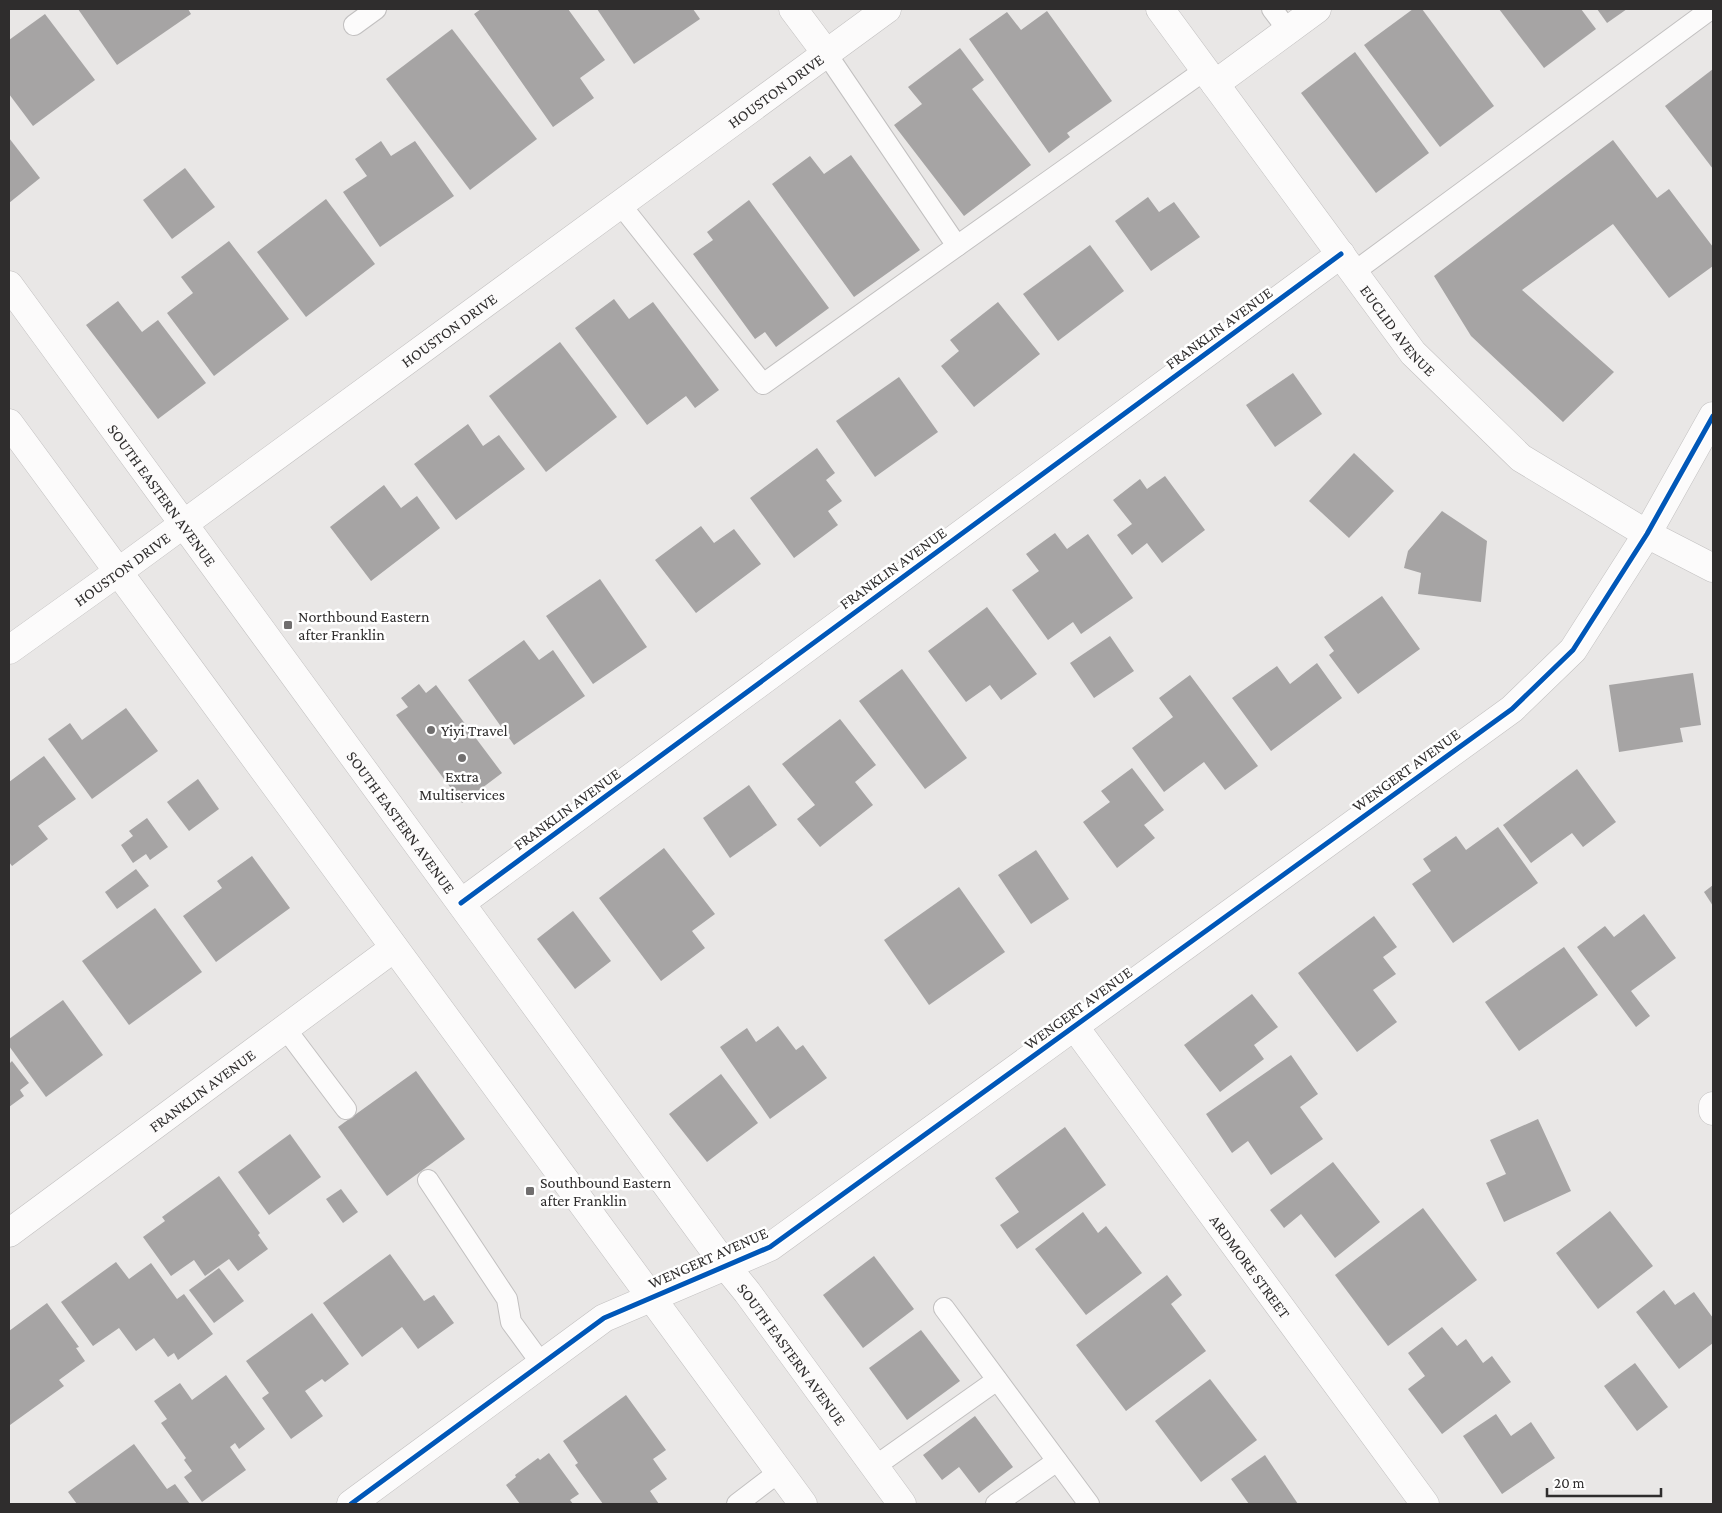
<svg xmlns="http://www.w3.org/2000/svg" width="1722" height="1513" font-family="'Crimson Pro',serif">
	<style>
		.building { fill: #a6a4a4 }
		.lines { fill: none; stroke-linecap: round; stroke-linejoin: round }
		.service-casing { stroke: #c2c0c0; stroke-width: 22 }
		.minor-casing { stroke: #c2c0c0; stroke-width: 29 }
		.primary-casing { stroke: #c2c0c0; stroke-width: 29 }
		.service { stroke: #fcfbfb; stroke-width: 20 }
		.minor { stroke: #fcfbfb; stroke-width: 28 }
		.primary { stroke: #fcfbfb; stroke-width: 28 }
		.cycleway-casing { stroke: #fff; stroke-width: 8 }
		.cycleway { stroke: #0057b8; stroke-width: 5 }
		.poi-dot { fill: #706e6e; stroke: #fff; stroke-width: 2 }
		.labels { text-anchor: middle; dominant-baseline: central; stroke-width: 5; stroke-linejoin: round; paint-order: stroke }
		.street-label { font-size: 16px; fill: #2f2d2d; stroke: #fff }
		.poi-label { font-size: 16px; fill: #2f2d2d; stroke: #fff; text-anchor: start }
	</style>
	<rect width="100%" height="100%" fill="#e9e7e6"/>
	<!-- building -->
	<g class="building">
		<polygon points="78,9 188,9 191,14 117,65"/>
		<polygon points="481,9 568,9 605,60 580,78 594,98 553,127 474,14"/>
		<polygon points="597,9 693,9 700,19 634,64"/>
		<polygon points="1413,9 1422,9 1494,106 1440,147 1364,45"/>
		<polygon points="1499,9 1581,9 1596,29 1544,68"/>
		<polygon points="1597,9 1627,9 1607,23"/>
		<polygon points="1047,11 1112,101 1067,133 1070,137 1049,153 969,39 1007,12 1021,30"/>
		<polygon points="45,14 95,80 33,126 9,94 9,40"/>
		<polygon points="452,29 537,139 470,190 386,79"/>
		<polygon points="960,48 984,80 972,89 1031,165 964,216 894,125 922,104 908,87"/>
		<polygon points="1355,52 1429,153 1376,193 1301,93"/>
		<polygon points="1713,69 1713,169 1665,106"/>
		<polygon points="9,138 40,178 9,203"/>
		<polygon points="1613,140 1657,198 1669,189 1713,247 1713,266 1669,298 1613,224 1522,290 1614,372 1563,422 1471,336 1434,276"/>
		<polygon points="381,141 391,156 415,141 454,196 380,247 343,192 367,176 355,159"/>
		<polygon points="851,155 920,250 854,297 772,184 810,156 824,174"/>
		<polygon points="185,168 215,207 172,239 143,200"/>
		<polygon points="1148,197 1159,212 1174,202 1200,237 1151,271 1115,221"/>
		<polygon points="326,199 375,264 306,317 257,252"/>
		<polygon points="749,200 829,308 776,347 765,332 755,339 693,254 713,240 707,232"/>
		<polygon points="229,241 289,319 214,376 167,313 193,293 181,277"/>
		<polygon points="1090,245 1124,291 1058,341 1023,294"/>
		<polygon points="614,299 629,319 653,302 719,390 695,408 686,396 647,425 575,328"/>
		<polygon points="118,301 142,332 158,320 206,383 158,419 86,325"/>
		<polygon points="998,302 1040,354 974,407 941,366 959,351 950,340"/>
		<polygon points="560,342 617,417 546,472 489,396"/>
		<polygon points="1293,373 1322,414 1275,447 1246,405"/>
		<polygon points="899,377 938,432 875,477 836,421"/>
		<polygon points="468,424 483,446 499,435 525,469 456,520 414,464"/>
		<polygon points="817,448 835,473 826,480 842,501 828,511 838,525 794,558 750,498"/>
		<polygon points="1354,453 1394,491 1349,538 1309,501"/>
		<polygon points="1165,476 1205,530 1162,563 1147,543 1132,555 1117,535 1132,524 1113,500 1140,479 1147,489"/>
		<polygon points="384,485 401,508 417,496 440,528 371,581 330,527"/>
		<polygon points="1442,511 1487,541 1481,602 1418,594 1421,573 1404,568 1408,551"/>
		<polygon points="701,526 714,543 734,529 761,564 696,613 655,560"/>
		<polygon points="1055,533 1067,549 1088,534 1133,598 1081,634 1073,622 1048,640 1012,590 1039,571 1026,554"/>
		<polygon points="600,579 647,647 593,684 546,616"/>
		<polygon points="1382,596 1420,649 1358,694 1329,655 1334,651 1324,637"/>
		<polygon points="987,607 1037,674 1001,700 990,685 966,702 928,651"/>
		<polygon points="1110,636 1134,671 1094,698 1070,663"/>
		<polygon points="524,640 539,660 553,650 585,696 514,745 468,680"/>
		<polygon points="1317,663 1342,698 1271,751 1232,698 1277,666 1290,684"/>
		<polygon points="902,669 967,758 925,789 859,701"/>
		<polygon points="1693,673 1701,725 1680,728 1683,742 1619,752 1609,685"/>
		<polygon points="1190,675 1258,766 1225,790 1204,762 1164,792 1132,748 1173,717 1159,698"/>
		<polygon points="419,684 426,693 436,685 502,773 462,803 396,715 408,707 401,698"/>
		<polygon points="126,708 158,751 92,799 48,739 70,723 82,740"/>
		<polygon points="840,719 876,765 855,782 873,805 820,847 797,819 815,805 782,764"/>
		<polygon points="44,756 76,799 38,826 48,839 12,866 9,862 9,782"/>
		<polygon points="1132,768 1164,810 1144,825 1155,838 1117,868 1083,822 1110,802 1101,791"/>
		<polygon points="1577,769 1616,822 1583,847 1572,833 1531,863 1503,825"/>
		<polygon points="198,779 219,809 189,831 167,802"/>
		<polygon points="749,785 777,825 730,858 703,818"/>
		<polygon points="147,818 168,847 150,860 146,854 133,863 121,845 133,836 129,831"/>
		<polygon points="1498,827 1538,883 1453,943 1412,884 1431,871 1423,859 1456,836 1466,850"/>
		<polygon points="664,848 715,914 692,931 705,948 661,981 599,898"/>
		<polygon points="1036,850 1069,899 1031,924 998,875"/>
		<polygon points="252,856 290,908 216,962 183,916 222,888 217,881"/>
		<polygon points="136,869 149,886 117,909 105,892"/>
		<polygon points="1713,885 1713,906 1704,892"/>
		<polygon points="959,887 1005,952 929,1005 884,940"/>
		<polygon points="155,908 202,972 129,1025 82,961"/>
		<polygon points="573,911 611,961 575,989 537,939"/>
		<polygon points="1644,914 1676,958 1631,991 1650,1016 1636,1027 1577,947 1605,926 1614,937"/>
		<polygon points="1374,916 1397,947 1383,957 1396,974 1373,990 1397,1022 1357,1052 1298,973"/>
		<polygon points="1564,947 1598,995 1519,1051 1485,1002"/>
		<polygon points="1252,994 1278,1027 1254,1045 1264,1059 1220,1092 1184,1045"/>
		<polygon points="63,1000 103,1055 46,1097 9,1046 9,1039"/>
		<polygon points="778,1026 796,1050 803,1045 827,1078 770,1119 720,1047 747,1028 756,1042"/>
		<polygon points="1291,1055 1318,1094 1300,1107 1323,1139 1271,1175 1248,1141 1232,1153 1206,1114"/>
		<polygon points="12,1061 29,1083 20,1090 24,1096 9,1107 9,1064"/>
		<polygon points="416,1071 465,1139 387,1196 338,1127"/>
		<polygon points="721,1074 758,1123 707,1162 669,1114"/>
		<polygon points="1538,1119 1571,1191 1504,1222 1486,1183 1506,1174 1490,1140"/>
		<polygon points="1065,1127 1106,1185 1017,1249 1000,1225 1019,1212 995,1178"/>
		<polygon points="290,1134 321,1177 269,1215 238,1172"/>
		<polygon points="1333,1162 1380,1222 1335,1258 1301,1214 1284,1228 1270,1210"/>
		<polygon points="219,1176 260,1233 258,1235 268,1249 238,1271 229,1259 205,1276 194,1260 171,1276 143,1237 165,1221 162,1217"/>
		<polygon points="341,1189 358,1212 343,1223 326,1199"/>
		<polygon points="1423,1208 1477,1280 1388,1346 1335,1275"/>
		<polygon points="1610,1211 1653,1266 1598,1309 1556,1253"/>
		<polygon points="1083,1212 1098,1233 1106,1226 1142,1273 1086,1315 1035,1249"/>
		<polygon points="390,1254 424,1301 434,1295 454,1323 418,1349 402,1327 362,1357 323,1303"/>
		<polygon points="874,1256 914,1309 863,1348 823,1295"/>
		<polygon points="116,1262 129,1279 151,1263 177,1299 184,1294 213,1334 178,1360 174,1353 168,1357 154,1338 136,1351 119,1328 93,1346 61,1302"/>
		<polygon points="219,1268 244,1301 214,1323 189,1290"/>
		<polygon points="1167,1275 1182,1295 1171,1304 1206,1351 1126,1411 1076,1345"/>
		<polygon points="1664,1290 1675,1305 1694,1292 1713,1318 1713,1343 1679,1369 1636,1312"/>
		<polygon points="47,1303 79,1347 76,1348 85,1361 59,1380 64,1386 10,1425 9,1424 9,1331"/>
		<polygon points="312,1313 349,1364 325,1382 322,1379 305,1391 323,1416 291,1439 262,1398 269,1393 246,1361"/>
		<polygon points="1442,1327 1457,1346 1466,1339 1483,1363 1492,1356 1511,1382 1442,1434 1408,1389 1425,1376 1408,1353"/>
		<polygon points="921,1330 960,1381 907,1420 869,1368"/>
		<polygon points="1635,1363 1668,1407 1637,1431 1604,1386"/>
		<polygon points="226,1375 265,1429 239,1449 235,1443 230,1447 246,1470 202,1502 184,1477 192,1471 184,1460 186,1458 161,1423 167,1419 154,1401 180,1383 192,1400"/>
		<polygon points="1210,1379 1257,1440 1201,1482 1155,1421"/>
		<polygon points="626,1395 666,1450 653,1459 667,1479 650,1491 659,1504 603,1504 575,1465 578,1463 563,1441"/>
		<polygon points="1496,1414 1511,1436 1531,1422 1555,1458 1502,1494 1463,1436"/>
		<polygon points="975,1416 1013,1467 979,1493 959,1467 942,1480 923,1455"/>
		<polygon points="134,1444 167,1489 175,1484 190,1504 77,1504 68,1492"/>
		<polygon points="549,1453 579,1494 570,1500 573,1504 520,1504 506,1485 516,1477 515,1475 538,1458 540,1460"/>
		<polygon points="1265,1455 1298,1504 1249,1504 1231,1479"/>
	</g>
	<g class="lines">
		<!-- service casing -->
		<g class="service-casing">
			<g id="service">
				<polyline points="1272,9 1288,30"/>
				<polyline points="354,25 376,9"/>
				<polyline points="826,53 957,246 1205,70"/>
				<polyline points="620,204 763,384 957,246"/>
				<polyline points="1354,272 1711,9"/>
				<polyline points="285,1028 346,1109"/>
				<polyline points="428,1180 507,1299 511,1322 541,1363"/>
				<polyline points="944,1308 1089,1504"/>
				<polyline points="874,1467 997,1380"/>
				<polyline points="737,1504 779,1472"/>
				<polyline points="996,1504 1057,1461"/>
			</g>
		</g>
		<!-- minor casing -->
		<g class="minor-casing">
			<g id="minor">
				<polyline points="793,9 826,53"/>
				<path id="s1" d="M1160,9l253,344 108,105 126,76 66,34"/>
				<polyline points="1215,84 1317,9"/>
				<path id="s2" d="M9,650l109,-78 769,-563"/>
				<polyline points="461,903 1341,254"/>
				<path id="s3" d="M1074,1026l351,478"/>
				<polyline points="1713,1106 1713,1111"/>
				<path id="s4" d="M9,1233l385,-285"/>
				<polyline points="351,1504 604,1318 770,1247 1512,709 1573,650 1647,534 1713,416"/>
			</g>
		</g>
		<!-- primary casing -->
		<g class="primary-casing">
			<g id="primary">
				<path id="s5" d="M9,285l716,980 22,27 155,212"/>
				<polyline points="9,423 803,1504"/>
			</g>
		</g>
		<!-- service -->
		<use href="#service" class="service"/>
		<!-- minor -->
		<use href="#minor" class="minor"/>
		<!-- primary -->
		<use href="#primary" class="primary"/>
		<!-- cycleway casing -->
		<g class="cycleway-casing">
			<g id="cycleway">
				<polyline points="461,903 1341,254"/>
				<polyline points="351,1504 604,1318 770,1247 1512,709 1573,650 1647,534 1713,416"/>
			</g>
		</g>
		<!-- cycleway -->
		<use href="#cycleway" class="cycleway"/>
	</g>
	<!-- markers -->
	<g class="poi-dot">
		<rect x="283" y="620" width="10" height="10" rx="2.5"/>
		<circle cx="431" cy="730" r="5"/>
		<circle cx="462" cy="758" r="5"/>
		<rect x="525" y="1186" width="10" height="10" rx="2.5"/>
	</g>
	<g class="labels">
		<!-- street labels -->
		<g class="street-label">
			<text stroke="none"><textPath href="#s2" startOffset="949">HOUSTON DRIVE</textPath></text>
			<text transform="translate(1219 328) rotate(-36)">FRANKLIN AVENUE</text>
			<text stroke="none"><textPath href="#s1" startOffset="400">EUCLID AVENUE</textPath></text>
			<text stroke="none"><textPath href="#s2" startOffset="544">HOUSTON DRIVE</textPath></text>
			<text stroke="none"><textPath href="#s5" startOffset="260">SOUTH EASTERN AVENUE</textPath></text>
			<text transform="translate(893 568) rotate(-36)">FRANKLIN AVENUE</text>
			<text stroke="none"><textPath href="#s2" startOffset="139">HOUSTON DRIVE</textPath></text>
			<text transform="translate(1406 770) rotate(-36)">WENGERT AVENUE</text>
			<text transform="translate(567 809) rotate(-36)">FRANKLIN AVENUE</text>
			<text stroke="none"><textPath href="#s5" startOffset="665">SOUTH EASTERN AVENUE</textPath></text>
			<text transform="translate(1078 1008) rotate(-36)">WENGERT AVENUE</text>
			<text stroke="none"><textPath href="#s4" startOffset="240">FRANKLIN AVENUE</textPath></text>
			<text transform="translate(708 1258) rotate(-24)">WENGERT AVENUE</text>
			<text stroke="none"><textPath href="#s3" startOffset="298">ARDMORE STREET</textPath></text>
			<text stroke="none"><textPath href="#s5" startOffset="1325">SOUTH EASTERN AVENUE</textPath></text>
		</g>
		<!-- poi labels -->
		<g class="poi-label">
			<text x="298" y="616">Northbound Eastern<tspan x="298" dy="18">after Franklin</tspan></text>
			<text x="441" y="730">Yiyi Travel</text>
			<text x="462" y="776" text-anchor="middle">Extra<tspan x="462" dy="18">Multiservices</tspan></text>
			<text x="540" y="1182">Southbound Eastern<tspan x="540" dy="18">after Franklin</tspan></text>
		</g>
	</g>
	<!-- border -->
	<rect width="1722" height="1513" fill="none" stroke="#2f2d2d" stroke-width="20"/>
	<!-- scale -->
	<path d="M1547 1488v8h114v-8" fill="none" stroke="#2f2d2d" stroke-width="2.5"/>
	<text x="1554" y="1488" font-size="15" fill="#2f2d2d" stroke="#ffffff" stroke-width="4" paint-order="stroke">20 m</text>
</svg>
